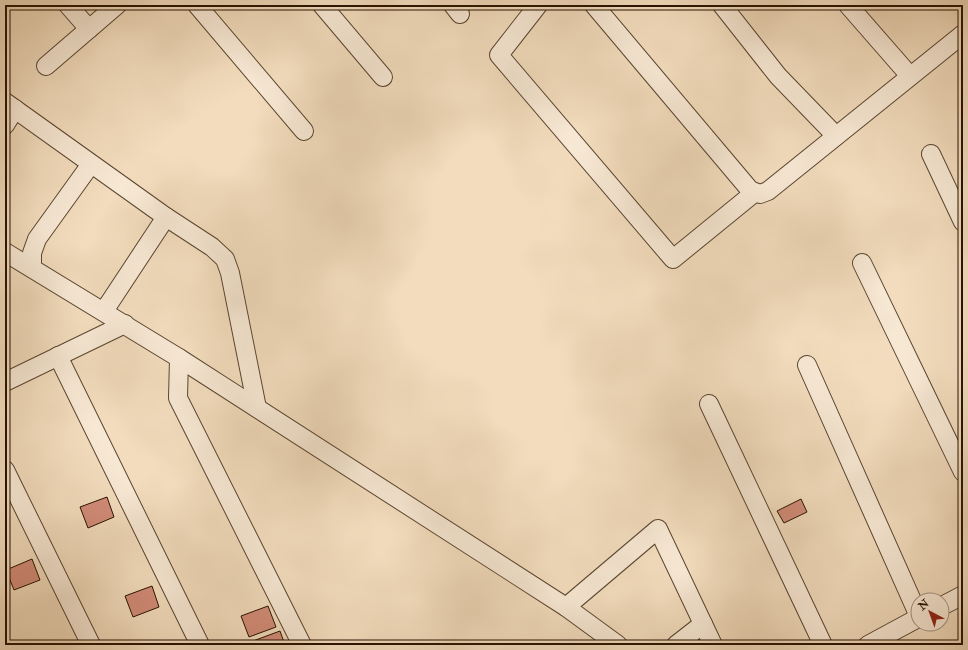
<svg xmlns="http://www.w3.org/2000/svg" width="968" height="650" font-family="'IM FELL Double Pica',serif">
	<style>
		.building { fill: #d28c79; stroke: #271301 }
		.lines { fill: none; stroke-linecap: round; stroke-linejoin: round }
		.minor-casing { stroke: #5a4530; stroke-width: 20 }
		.minor { stroke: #f7e8d4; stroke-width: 18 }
	</style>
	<rect width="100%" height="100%" fill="#f2dcbd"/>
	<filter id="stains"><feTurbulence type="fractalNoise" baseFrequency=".005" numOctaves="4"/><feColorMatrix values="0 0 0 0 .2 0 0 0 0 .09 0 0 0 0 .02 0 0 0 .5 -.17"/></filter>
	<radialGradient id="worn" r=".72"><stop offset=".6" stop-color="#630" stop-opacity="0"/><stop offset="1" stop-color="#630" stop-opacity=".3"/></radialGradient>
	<!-- building -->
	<g class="building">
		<polygon points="107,497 114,517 88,528 80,507"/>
		<polygon points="801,499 807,512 784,523 777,511"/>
		<polygon points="32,559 40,580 14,590 6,570"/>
		<polygon points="152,586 159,607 133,617 125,596"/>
		<polygon points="268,606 276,627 249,637 241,616"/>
		<polygon points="280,631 285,645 254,645 253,641"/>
	</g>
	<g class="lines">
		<!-- minor casing -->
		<g class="minor-casing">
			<g id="minor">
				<polyline points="68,5 89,29"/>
				<polyline points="197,5 304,131"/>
				<polyline points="322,5 383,77"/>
				<polyline points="453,5 460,14"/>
				<polyline points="538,5 499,55 673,259 754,193"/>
				<polyline points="594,5 750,190 760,194 768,191 963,34"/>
				<polyline points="722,5 778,76 836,136"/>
				<polyline points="848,5 910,76"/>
				<polyline points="46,66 117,5"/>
				<polyline points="5,102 166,217 212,247 225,259 230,273 257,408"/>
				<polyline points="5,125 15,109"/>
				<polyline points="931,154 963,222"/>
				<polyline points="5,252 179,358 566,607 618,645"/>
				<polyline points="862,263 963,472"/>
				<polyline points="32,268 32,253 37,239 91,164"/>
				<polyline points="104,311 166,217"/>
				<polyline points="58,356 200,645"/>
				<polyline points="179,358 178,398 302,645"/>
				<polyline points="807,365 918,614"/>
				<polyline points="5,382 125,324"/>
				<polyline points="709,404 823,645"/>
				<polyline points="5,470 91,645"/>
				<polyline points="942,606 963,595"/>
				<polyline points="566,607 658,529 713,645"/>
				<polyline points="676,645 703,624"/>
				<polyline points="868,645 918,618"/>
			</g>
		</g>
		<!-- minor -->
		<use href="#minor" class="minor"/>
	</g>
	<!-- margin -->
	<rect width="968" height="650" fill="none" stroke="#f2dcbd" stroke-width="20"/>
	<rect x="6" y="6" width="956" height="638" fill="none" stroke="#271301" stroke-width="2"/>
	<rect x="10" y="10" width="948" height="630" fill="none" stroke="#271301"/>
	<!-- north arrow -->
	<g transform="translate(930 612) rotate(319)"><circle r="19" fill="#f7e8d4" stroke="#a49380"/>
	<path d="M0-3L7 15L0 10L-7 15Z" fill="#8f2418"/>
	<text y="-6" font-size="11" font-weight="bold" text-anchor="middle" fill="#271301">N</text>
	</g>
	<rect width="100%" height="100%" filter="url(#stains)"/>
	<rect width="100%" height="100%" fill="url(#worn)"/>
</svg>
